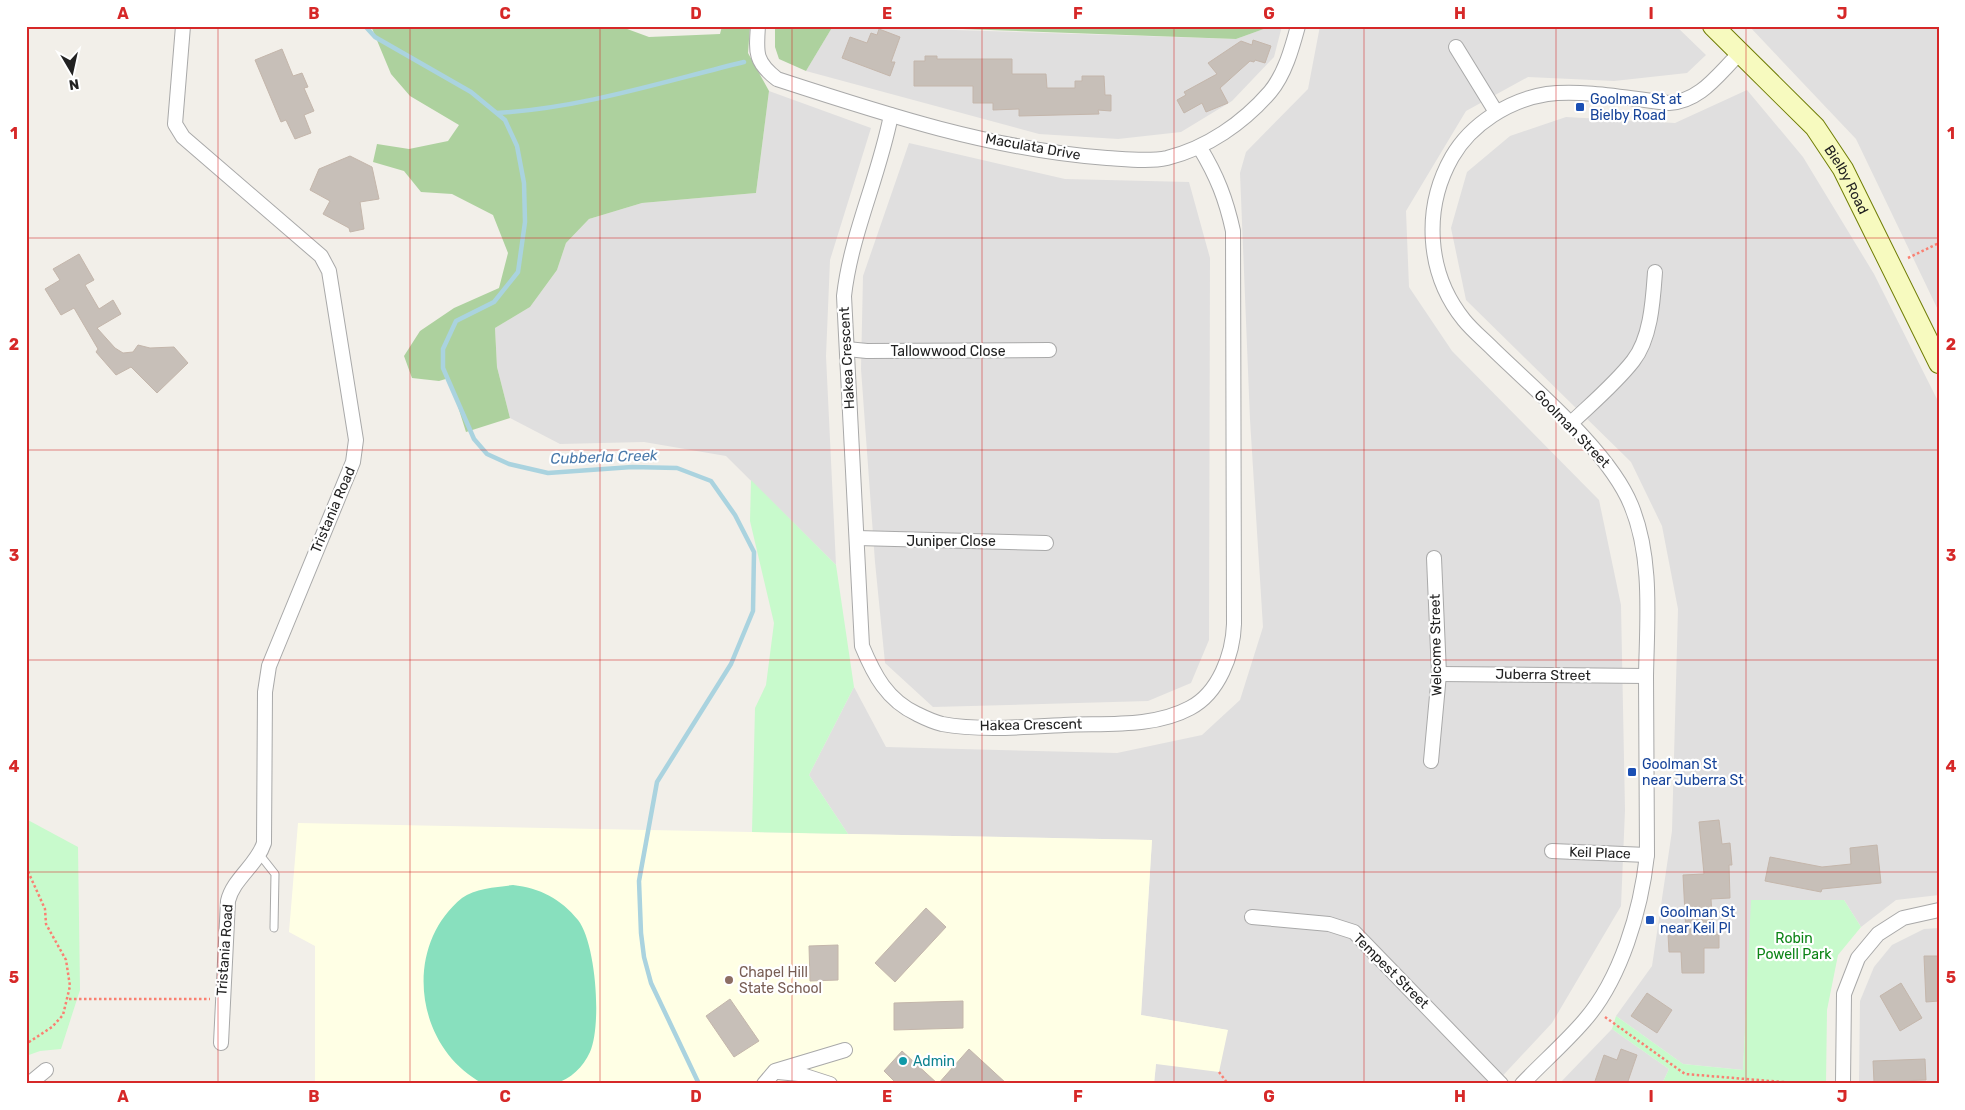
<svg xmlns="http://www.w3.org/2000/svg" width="1965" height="1110" font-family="Rubik,sans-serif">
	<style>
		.residential { fill: #e0dfdf }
		.education { fill: #ffffe5 }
		.forest { fill: #add19e }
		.park { fill: #c8facc }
		.pitch { fill: #88e0be }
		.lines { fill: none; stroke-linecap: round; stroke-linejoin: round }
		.stream { stroke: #aad3df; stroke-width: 4.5 }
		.building { fill: #c7bfb8; stroke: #c4b6ab }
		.lane-casing { stroke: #a9a9a9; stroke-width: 9 }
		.street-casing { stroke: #a9a9a9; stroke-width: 16 }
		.secondary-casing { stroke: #707d05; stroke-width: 22 }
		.path { stroke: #fa8072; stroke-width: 2.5; stroke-dasharray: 2.5 2.5; stroke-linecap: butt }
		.lane { stroke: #fff; stroke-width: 7 }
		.street { stroke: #fff; stroke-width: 14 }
		.secondary { stroke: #f7fabf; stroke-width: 20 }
		.grid { fill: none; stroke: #d62828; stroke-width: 1; stroke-opacity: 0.55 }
		.transit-dot { fill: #1a4fb4; stroke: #fff; stroke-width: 2 }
		.education-dot { fill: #8d6e63; stroke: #fff; stroke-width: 2 }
		.culture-dot { fill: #0f9aa8; stroke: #fff; stroke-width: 2 }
		.labels { text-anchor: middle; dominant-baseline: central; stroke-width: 4.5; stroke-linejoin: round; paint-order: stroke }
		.transit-label { font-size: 14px; fill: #164399; stroke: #fff; text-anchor: start }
		.street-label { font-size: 14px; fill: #222; stroke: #fff }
		.park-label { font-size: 14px; fill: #0c8416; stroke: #fff }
		.education-label { font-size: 14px; fill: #785e54; stroke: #fff; text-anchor: start }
		.culture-label { font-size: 14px; fill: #0d838f; stroke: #fff; text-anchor: start }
		.water-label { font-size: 15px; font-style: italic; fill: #4a7aab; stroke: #fff }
		.neatline { fill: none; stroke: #d62828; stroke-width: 2 }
		.grid-label { font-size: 16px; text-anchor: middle; font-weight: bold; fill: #d62828 }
	</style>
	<rect width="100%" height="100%" fill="#f2efe9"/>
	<!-- residential -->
	<g class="residential">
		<polygon points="833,26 1236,39 1272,26 1282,26 1274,57 1232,101 1181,132 1118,139 1039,134 806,71"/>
		<polygon points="1320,26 1676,26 1706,55 1687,73 1614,81 1528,77 1466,111 1406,211 1409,287 1452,351 1599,500 1621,605 1625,810 1621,906 1552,1023 1495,1084 1154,1084 1156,1064 1228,1030 1141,1015 1152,840 848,834 809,775 854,687 886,747 1117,753 1202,735 1240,700 1263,627 1250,420 1240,173 1246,152 1308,89"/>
		<polygon points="1749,26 1939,26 1939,312 1856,139"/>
		<polygon points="1747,90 1803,157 1874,274 1939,403 1939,895 1896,900 1861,927 1844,900 1752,900 1743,1070 1683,1064 1616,1016 1652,966 1672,831 1678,609 1662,526 1631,462 1466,300 1451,228 1467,172 1510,136 1566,117 1675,123"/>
		<polygon points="769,91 871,128 830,260 826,356 836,565 726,456 644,442 560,444 510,418 497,367 495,328 530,307 557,270 566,243 589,219 642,203 756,193"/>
		<polygon points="909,143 1065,179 1189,182 1210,258 1209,640 1191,683 1148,701 933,707 885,663 875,562 861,369 863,276"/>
		<polygon points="1939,928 1939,1084 1859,1084 1860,1001 1874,967 1892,945 1924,929"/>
		<polygon points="1612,1029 1669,1069 1662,1084 1559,1084"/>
	</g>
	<!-- education -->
	<polygon class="education" points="298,823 1152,840 1141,1015 1228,1030 1219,1072 1156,1064 1154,1084 315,1084 315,946 289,932"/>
	<!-- forest -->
	<g class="forest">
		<polygon points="371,26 619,26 649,37 720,34 722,26 750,26 748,53 769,91 756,193 642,203 589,219 566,243 557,270 530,307 495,328 497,367 510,418 466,432 449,378 439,381 412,378 404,356 420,331 454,308 499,288 508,253 493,215 452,194 421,192 404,171 373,162 377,144 409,149 448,141 459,125 410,96 391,74"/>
		<polygon points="775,26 833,26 806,71 779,59 775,47"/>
		<polygon points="881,26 1272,26 1236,39"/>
	</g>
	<!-- park -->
	<g class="park">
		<polygon points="751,480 836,565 854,687 809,775 848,834 752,832 755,708 766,685 774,623 750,521"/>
		<polygon points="26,819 78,847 80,990 61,1049 40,1051 26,1056"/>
		<polygon points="1751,900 1844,900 1861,927 1838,955 1827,1010 1826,1084 1662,1084 1669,1069 1612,1029 1616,1016 1683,1064 1743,1070"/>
	</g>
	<!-- pitch -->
	<path class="pitch" d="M513,885c27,3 48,14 65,35 18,23 24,105 12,132 -7,15 -19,27 -36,32 -13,0 -64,3 -72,-1 -67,-36 -80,-136 -20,-185 13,-10 36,-11 51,-13z"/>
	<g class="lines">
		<!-- stream -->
		<g class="stream">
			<polyline points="365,26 375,37 471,92 505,120 517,146 524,183 525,222 518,272 494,302 456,321 443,349 443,368 474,439 487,454 509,464 548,473 632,467 677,468 711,481 735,515 754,552 753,611 731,664 657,782 639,881 641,933 644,957 651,983 699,1084"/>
			<path d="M497,113c85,-5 165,-31 247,-51"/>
		</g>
	</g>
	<!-- building -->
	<g class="building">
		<polygon points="879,29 900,37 891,62 895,62 890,76 842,58 850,37 867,43 871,33 877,35"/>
		<polygon points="1253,40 1271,46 1265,63 1255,60 1254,62 1250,61 1220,88 1228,103 1206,112 1202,103 1184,113 1177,100 1186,95 1184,92 1217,74 1208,63 1241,41 1252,45"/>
		<polygon points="282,49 293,76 302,73 308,87 304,88 314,111 304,115 311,133 295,139 286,120 281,122 255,60"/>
		<polygon points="925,56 937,56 937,59 1012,59 1012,74 1046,74 1047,88 1075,88 1075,81 1082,81 1082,76 1104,76 1105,95 1111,95 1111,111 1098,110 1099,114 1019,116 1019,109 993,110 993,103 973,103 973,86 914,86 914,61 925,61"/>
		<polygon points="350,156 372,167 379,199 360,202 364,229 350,232 349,228 323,214 330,201 310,190 319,169"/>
		<polygon points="79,254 94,280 85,285 99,309 113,300 121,314 97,328 115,348 123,353 133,352 138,345 150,348 174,347 188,363 157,393 131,367 116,375 96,352 98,349 74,308 61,315 45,289 60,280 53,269"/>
		<polygon points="1719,820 1722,844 1730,843 1732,865 1729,865 1730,898 1711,899 1713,932 1719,932 1719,948 1704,948 1704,973 1682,973 1681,952 1669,952 1668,934 1686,933 1683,875 1704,874 1699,822"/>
		<polygon points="1877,845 1881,883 1822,889 1821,892 1765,881 1770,857 1822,867 1851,864 1850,848"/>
		<polygon points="926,908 946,927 895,982 875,963"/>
		<polygon points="838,945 838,980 810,981 809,946"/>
		<polygon points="1924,956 1939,956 1939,1001 1926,1002"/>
		<polygon points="1901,983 1922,1018 1900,1031 1880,996"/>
		<polygon points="1647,993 1672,1010 1657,1033 1631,1016"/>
		<polygon points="730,999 759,1041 734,1057 706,1016"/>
		<polygon points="963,1001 963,1028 894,1030 894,1003"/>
		<polygon points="969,1049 1007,1084 938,1084"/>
		<polygon points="1621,1049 1637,1055 1627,1084 1594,1084 1604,1055 1617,1060"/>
		<polygon points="902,1051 938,1084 897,1084 884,1071"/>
		<polygon points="1925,1059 1926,1080 1874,1082 1873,1061"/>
	</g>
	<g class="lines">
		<!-- lane casing -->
		<g class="lane-casing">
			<polyline id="lane" points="260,855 275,874 274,928"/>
		</g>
		<!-- street casing -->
		<g class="street-casing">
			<g id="street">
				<path d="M183,26l-8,98 8,13 138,119 8,15 27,169 -3,22 -84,204 -4,26 -1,151c-7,22 -31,36 -36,58l-7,142"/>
				<path d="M758,26c-2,27 -3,36 19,53 107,35 217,71 330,79 18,1 42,4 60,0 40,-10 76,-35 103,-66 15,-18 22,-44 28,-66"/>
				<polyline points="1456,47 1496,112"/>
				<path d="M891,115c-12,62 -40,119 -47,181l18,350c12,29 25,54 55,68 8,4 17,8 25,10 37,7 84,3 122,1 41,-2 89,3 126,-17 29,-15 43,-54 44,-84l-1,-393c-7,-32 -16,-55 -33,-83"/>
				<polyline points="847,349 867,351 1049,350"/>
				<path d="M1570,424c21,-20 45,-40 63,-63 18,-23 20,-61 22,-89"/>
				<polyline points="857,538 1046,543"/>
				<polyline points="1439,674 1646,676"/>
				<polyline points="1431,761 1439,674 1434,558"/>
				<polyline points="1552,851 1647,855"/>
				<polyline points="1252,917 1329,924 1354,932 1501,1084"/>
				<polyline points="778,1072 799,1074 830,1084"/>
				<polyline points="29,1084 46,1070"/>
				<polyline points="764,1084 775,1071 845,1050"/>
				<path d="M1522,1084c20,-21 43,-41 62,-63 37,-42 57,-111 63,-166 0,-59 -1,-119 -1,-179 1,-56 7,-118 -15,-171 -22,-54 -96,-115 -138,-156 -10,-10 -21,-19 -29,-29 -38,-47 -41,-112 -12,-163 19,-33 57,-57 95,-63 35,-5 86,5 122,9 32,-2 49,-29 71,-50"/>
				<polyline points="1843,1084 1844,994 1858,958 1878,934 1903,918 1939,910"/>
			</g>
		</g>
		<!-- secondary casing -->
		<g class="secondary-casing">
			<g id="secondary">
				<path id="s1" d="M1713,26l102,101 28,42 96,194"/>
			</g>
		</g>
		<!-- path -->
		<g class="path">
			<polyline points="1908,258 1939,243"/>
			<polyline points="26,867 45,909 46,924 66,960 70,986 63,1015 52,1027 26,1044"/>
			<polyline points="69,999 210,999"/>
			<polyline points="1605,1017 1685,1074 1807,1084"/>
			<polyline points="1219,1072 1228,1084"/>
		</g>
		<!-- lane -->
		<use href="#lane" class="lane"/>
		<!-- street -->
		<use href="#street" class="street"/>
		<!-- secondary -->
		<use href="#secondary" class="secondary"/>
	</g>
	<!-- grid -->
	<path class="grid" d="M218,26v1058M410,26v1058M600,26v1058M792,26v1058M982,26v1058M1174,26v1058M1364,26v1058M1556,26v1058M1746,26v1058M26,238h1913M26,450h1913M26,660h1913M26,872h1913"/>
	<!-- markers -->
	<g class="transit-dot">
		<rect x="1575" y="102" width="10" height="10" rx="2.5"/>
		<rect x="1627" y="767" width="10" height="10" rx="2.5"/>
		<rect x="1645" y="915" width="10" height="10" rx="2.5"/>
	</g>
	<circle class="education-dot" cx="729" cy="980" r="5"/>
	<circle class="culture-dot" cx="903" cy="1061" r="5"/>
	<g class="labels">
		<!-- transit labels -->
		<g class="transit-label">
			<text x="1590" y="99">Goolman St at<tspan x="1590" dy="16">Bielby Road</tspan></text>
			<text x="1642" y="764">Goolman St<tspan x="1642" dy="16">near Juberra St</tspan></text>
			<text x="1660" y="912">Goolman St<tspan x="1660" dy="16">near Keil Pl</tspan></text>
		</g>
		<!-- street labels -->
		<g class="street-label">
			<text transform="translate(1033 147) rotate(10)">Maculata Drive</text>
			<text stroke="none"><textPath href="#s1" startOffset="205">Bielby Road</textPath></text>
			<text x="948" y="351">Tallowwood Close</text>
			<text transform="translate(847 358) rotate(-93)">Hakea Crescent</text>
			<text transform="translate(1572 429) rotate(46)">Goolman Street</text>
			<text transform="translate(333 510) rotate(-67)">Tristania Road</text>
			<text x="951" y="541">Juniper Close</text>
			<text transform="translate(1436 645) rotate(-91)">Welcome Street</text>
			<text transform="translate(1543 675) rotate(1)">Juberra Street</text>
			<text transform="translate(1031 725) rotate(-1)">Hakea Crescent</text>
			<text transform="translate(1600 853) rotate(2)">Keil Place</text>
			<text transform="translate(225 950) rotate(-86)">Tristania Road</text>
			<text transform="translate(1391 971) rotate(45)">Tempest Street</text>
		</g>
		<!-- park labels -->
		<g class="park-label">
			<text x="1794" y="938">Robin<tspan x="1794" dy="16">Powell Park</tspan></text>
		</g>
		<!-- education labels -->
		<g class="education-label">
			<text x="739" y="972">Chapel Hill<tspan x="739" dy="16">State School</tspan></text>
		</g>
		<!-- culture labels -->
		<g class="culture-label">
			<text x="913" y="1061">Admin</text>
		</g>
		<!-- water labels -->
		<g class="water-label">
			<text transform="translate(604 457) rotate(-2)">Cubberla Creek</text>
		</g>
	</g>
	<!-- border -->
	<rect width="1965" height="1110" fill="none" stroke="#ffffff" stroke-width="55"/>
	<!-- north arrow -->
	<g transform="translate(72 72) rotate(171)" stroke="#ffffff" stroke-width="4" paint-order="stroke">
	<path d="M0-4L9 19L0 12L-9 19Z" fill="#222222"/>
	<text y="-8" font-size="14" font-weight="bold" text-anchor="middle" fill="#222222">N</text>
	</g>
	<rect x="28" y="28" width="1910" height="1054" class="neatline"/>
	<g class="grid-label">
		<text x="123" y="19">A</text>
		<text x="314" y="19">B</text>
		<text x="505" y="19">C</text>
		<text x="696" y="19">D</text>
		<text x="887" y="19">E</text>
		<text x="1078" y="19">F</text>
		<text x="1269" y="19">G</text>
		<text x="1460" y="19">H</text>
		<text x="1651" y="19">I</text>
		<text x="1842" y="19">J</text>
		<text x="14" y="139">1</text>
		<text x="1951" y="139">1</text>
		<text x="14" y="350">2</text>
		<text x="1951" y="350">2</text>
		<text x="14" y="561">3</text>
		<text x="1951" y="561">3</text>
		<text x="14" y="772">4</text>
		<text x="1951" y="772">4</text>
		<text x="14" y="983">5</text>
		<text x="1951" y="983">5</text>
		<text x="123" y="1102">A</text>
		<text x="314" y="1102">B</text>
		<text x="505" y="1102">C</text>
		<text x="696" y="1102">D</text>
		<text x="887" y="1102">E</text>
		<text x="1078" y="1102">F</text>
		<text x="1269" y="1102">G</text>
		<text x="1460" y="1102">H</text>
		<text x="1651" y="1102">I</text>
		<text x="1842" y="1102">J</text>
	</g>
</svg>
